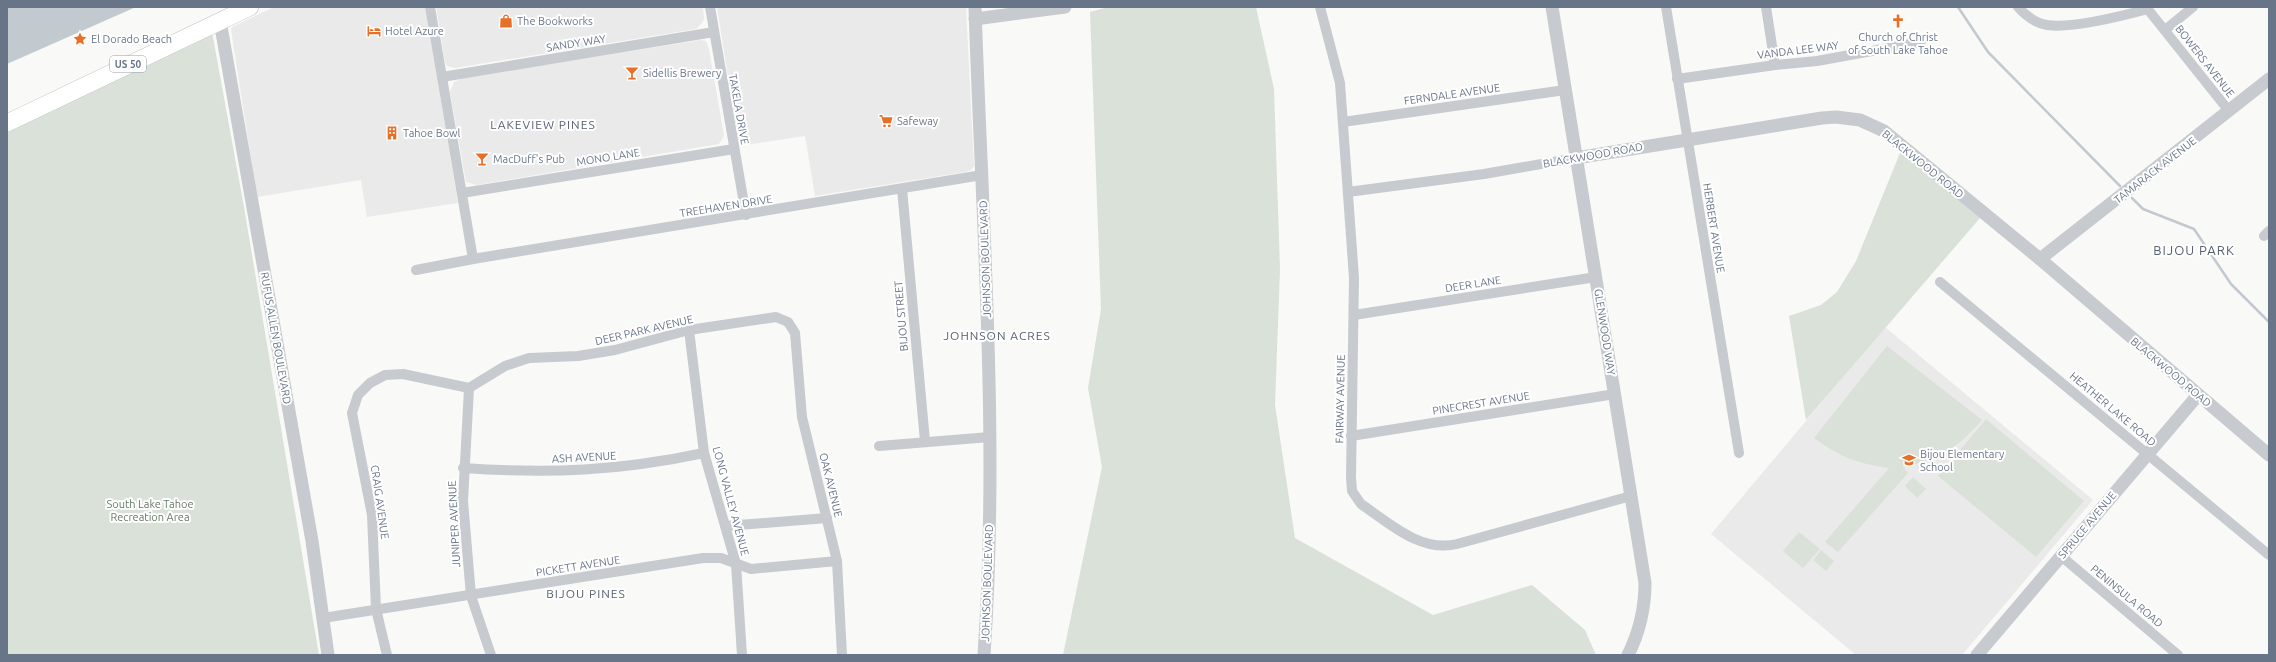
<svg xmlns="http://www.w3.org/2000/svg" width="2276" height="662" font-family="Ubuntu,sans-serif">
	<style>
		.built { fill: #eaeaea }
		.green { fill: #dae1d8 }
		.water { fill: #c2cad0 }
		.lines { fill: none; stroke-linecap: round; stroke-linejoin: round }
		.stream { stroke: #c2cad0; stroke-width: 2.5 }
		.trunk-casing { stroke: #babcc0; stroke-width: 18 }
		.minor { stroke: #c7cace; stroke-width: 10 }
		.tertiary { stroke: #c7cace; stroke-width: 13 }
		.trunk { stroke: #fff; stroke-width: 17 }
		.labels { text-anchor: middle; dominant-baseline: central; stroke-width: 4; stroke-linejoin: round; paint-order: stroke }
		.shield { fill: #fff; stroke: #959eac; stroke-width: 1 }
		.shield-label { font-size: 10px; font-weight: bold; fill: #687589 }
		.poi-label { font-size: 11px; fill: #687589; stroke: #fff; text-anchor: start }
		.street-label { font-size: 11px; fill: #687589; stroke: #fff }
		.park-label { font-size: 11px; fill: #647a63; stroke: #fff }
		.neighbourhood-label { font-size: 12px; letter-spacing: 1px; fill: #56606d; stroke: #fff }
		.quarter-label { font-size: 13px; letter-spacing: 1px; fill: #56606d; stroke: #fff }
	</style>
	<rect width="100%" height="100%" fill="#f9f9f7"/>
	<!-- built -->
	<g class="built">
		<polygon points="274,7 425,7 458,203 367,217 361,180 257,197 231,30 232,27"/>
		<polygon points="436,7 703,7 704,18 703,22 696,29 455,68 447,66 445,62"/>
		<polygon points="717,7 966,7 974,166 971,170 965,172 815,196 805,136 739,146"/>
		<polygon points="701,40 706,41 709,49 724,136 719,144 477,185 466,182 450,92 454,82 463,78"/>
		<polygon points="1885,327 2093,500 1962,655 1856,655 1711,534"/>
	</g>
	<!-- green -->
	<g class="green">
		<polygon points="1108,7 1256,7 1274,89 1280,269 1275,405 1295,538 1433,615 1532,585 1585,630 1596,655 1063,655 1102,467 1088,388 1101,309 1090,12"/>
		<polygon points="212,32 244,207 319,655 7,655 7,132"/>
		<polygon points="1900,153 1980,218 1806,420 1789,316 1821,305 1837,292 1856,261"/>
		<path d="M1887,346l95,74c-24,28 -43,39 -79,47l5,6 -70,79 -13,-10 64,-74c-31,-4 -49,-11 -75,-30z"/>
		<polygon points="1986,419 2084,501 2036,557 1938,476"/>
		<polygon points="1913,477 1926,489 1917,498 1905,486"/>
		<polygon points="1799,532 1820,549 1803,568 1783,551"/>
		<polygon points="1821,550 1834,561 1826,571 1813,560"/>
	</g>
	<!-- water -->
	<polygon class="water" points="7,7 136,7 7,64"/>
	<g class="lines">
		<!-- stream -->
		<g class="stream">
			<polyline points="1958,7 1988,52 2120,186"/>
			<polyline points="2132,198 2143,209 2194,229 2231,284 2269,322"/>
		</g>
		<!-- trunk casing -->
		<g class="trunk-casing">
			<polyline id="trunk" points="7,123 250,7"/>
		</g>
		<!-- minor -->
		<g class="minor">
			<polyline points="430,7 473,259"/>
			<polyline points="710,7 746,215"/>
			<path d="M1320,7l20,76 14,195 -3,199 1,14 9,13c28,19 60,49 96,40l174,-48"/>
			<polyline points="1666,7 1739,453"/>
			<polyline points="1766,7 1775,65"/>
			<path d="M2018,7c8,9 17,16 29,18 25,4 75,-9 101,-16"/>
			<polyline points="2146,7 2229,111"/>
			<polyline points="2165,30 2193,7"/>
			<polyline points="442,77 714,32"/>
			<polyline points="1677,79 1775,65 1817,61 1921,42"/>
			<polyline points="1343,122 1565,90"/>
			<polyline points="902,189 925,441"/>
			<polyline points="1348,192 1484,174 1576,158"/>
			<polyline points="462,193 734,149"/>
			<polyline points="2264,236 2269,231"/>
			<polyline points="416,270 473,259 982,175"/>
			<polyline points="1940,282 2269,555"/>
			<polyline points="1354,315 1596,277"/>
			<polyline points="689,330 704,453 736,564 742,655"/>
			<polyline points="469,388 463,501 471,596 491,655"/>
			<polyline points="1351,436 1615,394"/>
			<polyline points="879,446 990,437"/>
			<path d="M463,468c87,6 156,3 241,-15"/>
			<polyline points="726,526 827,518"/>
			<polyline points="2061,556 2178,655"/>
			<polyline points="323,618 703,558 721,558 751,569 837,561"/>
			<polyline points="387,655 376,609 372,515 352,413 358,395 370,383 385,375 403,374 469,388 505,366 529,358 578,356 615,350 689,330 776,317 788,322 795,333 802,417 837,561 842,655"/>
		</g>
		<!-- tertiary -->
		<g class="tertiary">
			<path d="M975,7c7,216 24,432 9,648"/>
			<path d="M1552,7l93,576c0,26 -5,48 -17,72"/>
			<polyline points="975,19 1065,7"/>
			<polyline points="220,21 312,541 328,655"/>
			<polyline points="1576,158 1822,118 1836,117 1860,120 1884,131 2040,259 2269,455"/>
			<polyline points="2040,259 2269,79"/>
			<polyline points="1977,655 2198,395"/>
		</g>
		<!-- trunk -->
		<use href="#trunk" class="trunk"/>
	</g>
	<!-- icons -->
	<defs>
		<g id="shop-bare" transform="scale(1.08)"><path d="M-5-2.5h2.3a2.7 3.5 0 0 1 5.4 0H5L5.5 6h-11ZM-1.5-2.5h3a1.5 2.3 0 0 0-3 0Z" fill="#e77029" stroke="#fff" stroke-width="2.5" paint-order="stroke"/></g>
		<g id="church-bare" transform="scale(1.08)"><path d="M-1.2-6h2.4v3.5h3.3v2.4h-3.3V6h-2.4V-.1h-3.3v-2.4h3.3Z" fill="#e77029" stroke="#fff" stroke-width="2.5" paint-order="stroke"/></g>
		<g id="hotel-bare" transform="scale(1.08)"><path d="M-6-4.5h1.5V1H6V5H4.5V3h-9V5H-6ZM-4 0a1.8 1.8 0 1 1 3.6 0ZM.5 0V-2.5h3Q6-2.5 6 0Z" fill="#e77029" stroke="#fff" stroke-width="2.5" paint-order="stroke"/></g>
		<g id="sight-bare" transform="scale(1.08)"><path d="M0-6L1.8-2.2L6-1.7L2.9 1.2L3.7 5.4L0 3.3L-3.7 5.4L-2.9 1.2L-6-1.7L-1.8-2.2Z" fill="#e77029" stroke="#fff" stroke-width="2.5" paint-order="stroke"/></g>
		<g id="bar-bare" transform="scale(1.08)"><path d="M-6-5H6L.8 .8V4.5H3.5V6h-7V4.5H-.8V.8Z" fill="#e77029" stroke="#fff" stroke-width="2.5" paint-order="stroke"/></g>
		<g id="supermarket-bare" transform="scale(1.08)"><path d="M-6-5.5h2.5l.6 2H6L4.5 2H-2.5L-4.4-4H-6ZM-1.5 3.2a1.3 1.3 0 1 0 .1 0ZM3 3.2a1.3 1.3 0 1 0 .1 0Z" fill="#e77029" stroke="#fff" stroke-width="2.5" paint-order="stroke"/></g>
		<g id="building-bare" transform="scale(1.08)"><path d="M-4-6H4V6H1V3H-1V6H-4ZM-2.5-4.3h1.7v1.8h-1.7ZM.8-4.3h1.7v1.8H.8ZM-2.5-1h1.7V.8h-1.7ZM.8-1h1.7V.8H.8Z" fill="#e77029" stroke="#fff" stroke-width="2.5" paint-order="stroke"/></g>
		<g id="school-bare" transform="scale(1.08)"><path d="M0-5L7-2L0 1L-7-2ZM-4 1L0 2.5L4 1V4Q0 6-4 4Z" fill="#e77029" stroke="#fff" stroke-width="2.5" paint-order="stroke"/></g>
	</defs>
	<g fill-rule="evenodd">
		<use href="#shop-bare" x="506" y="21"/>
		<use href="#church-bare" x="1898" y="21"/>
		<use href="#hotel-bare" x="374" y="31"/>
		<use href="#sight-bare" x="80" y="39"/>
		<use href="#bar-bare" x="632" y="73"/>
		<use href="#supermarket-bare" x="886" y="121"/>
		<use href="#building-bare" x="392" y="133"/>
		<use href="#bar-bare" x="482" y="159"/>
		<use href="#school-bare" x="1909" y="460"/>
	</g>
	<g class="labels">
		<!-- shield labels -->
		<rect class="shield" x="110" y="56" width="36" height="16" rx="3"/>
		<g class="shield-label">
			<text x="128" y="64">US 50</text>
		</g>
		<!-- poi labels -->
		<g class="poi-label">
			<text x="517" y="21">The Bookworks</text>
			<text x="385" y="31">Hotel Azure</text>
			<text x="1898" y="37" text-anchor="middle">Church of Christ<tspan x="1898" dy="13">of South Lake Tahoe</tspan></text>
			<text x="91" y="39">El Dorado Beach</text>
			<text x="643" y="73">Sidellis Brewery</text>
			<text x="897" y="121">Safeway</text>
			<text x="403" y="133">Tahoe Bowl</text>
			<text x="493" y="159">MacDuff's Pub</text>
			<text x="1920" y="454">Bijou Elementary<tspan x="1920" dy="13">School</tspan></text>
		</g>
		<!-- street labels -->
		<g class="street-label">
			<text transform="translate(576 43) rotate(-9)">SANDY WAY</text>
			<text transform="translate(1798 50) rotate(-7)">VANDA LEE WAY</text>
			<text transform="translate(2205 61) rotate(52)">BOWERS AVENUE</text>
			<text transform="translate(1452 94) rotate(-8)">FERNDALE AVENUE</text>
			<text transform="translate(739 109) rotate(80)">TAKELA DRIVE</text>
			<text transform="translate(1593 155) rotate(-10)">BLACKWOOD ROAD</text>
			<text transform="translate(608 157) rotate(-9)">MONO LANE</text>
			<text transform="translate(1923 164) rotate(39)">BLACKWOOD ROAD</text>
			<text transform="translate(2155 170) rotate(-38)">TAMARACK AVENUE</text>
			<text transform="translate(726 206) rotate(-9)">TREEHAVEN DRIVE</text>
			<text transform="translate(1714 228) rotate(81)">HERBERT AVENUE</text>
			<text transform="translate(985 259) rotate(-92)">JOHNSON BOULEVARD</text>
			<text transform="translate(1473 284) rotate(-9)">DEER LANE</text>
			<text transform="translate(901 316) rotate(-95)">BIJOU STREET</text>
			<text transform="translate(644 330) rotate(-13)">DEER PARK AVENUE</text>
			<text transform="translate(1605 332) rotate(81)">GLENWOOD WAY</text>
			<text transform="translate(276 338) rotate(80)">RUFUS ALLEN BOULEVARD</text>
			<text transform="translate(2171 372) rotate(40)">BLACKWOOD ROAD</text>
			<text transform="translate(1340 399) rotate(-89)">FAIRWAY AVENUE</text>
			<text transform="translate(1481 403) rotate(-9)">PINECREST AVENUE</text>
			<text transform="translate(2113 409) rotate(40)">HEATHER LAKE ROAD</text>
			<text transform="translate(584 457) rotate(-3)">ASH AVENUE</text>
			<text transform="translate(831 485) rotate(76)">OAK AVENUE</text>
			<text transform="translate(731 501) rotate(75)">LONG VALLEY AVENUE</text>
			<text transform="translate(380 502) rotate(82)">CRAIG AVENUE</text>
			<text transform="translate(454 524) rotate(-93)">JUNIPER AVENUE</text>
			<text transform="translate(2087 525) rotate(-50)">SPRUCE AVENUE</text>
			<text transform="translate(578 566) rotate(-9)">PICKETT AVENUE</text>
			<text transform="translate(987 583) rotate(-88)">JOHNSON BOULEVARD</text>
			<text transform="translate(2127 596) rotate(40)">PENINSULA ROAD</text>
		</g>
		<!-- park labels -->
		<g class="park-label">
			<text x="150" y="504">South Lake Tahoe<tspan x="150" dy="13">Recreation Area</tspan></text>
		</g>
		<!-- neighbourhood labels -->
		<g class="neighbourhood-label">
			<text x="543" y="124">LAKEVIEW PINES</text>
			<text x="997" y="335">JOHNSON ACRES</text>
			<text x="586" y="593">BIJOU PINES</text>
		</g>
		<!-- quarter labels -->
		<g class="quarter-label">
			<text x="2194" y="250">BIJOU PARK</text>
		</g>
	</g>
	<!-- border -->
	<rect width="2276" height="662" fill="none" stroke="#687589" stroke-width="16"/>
</svg>
